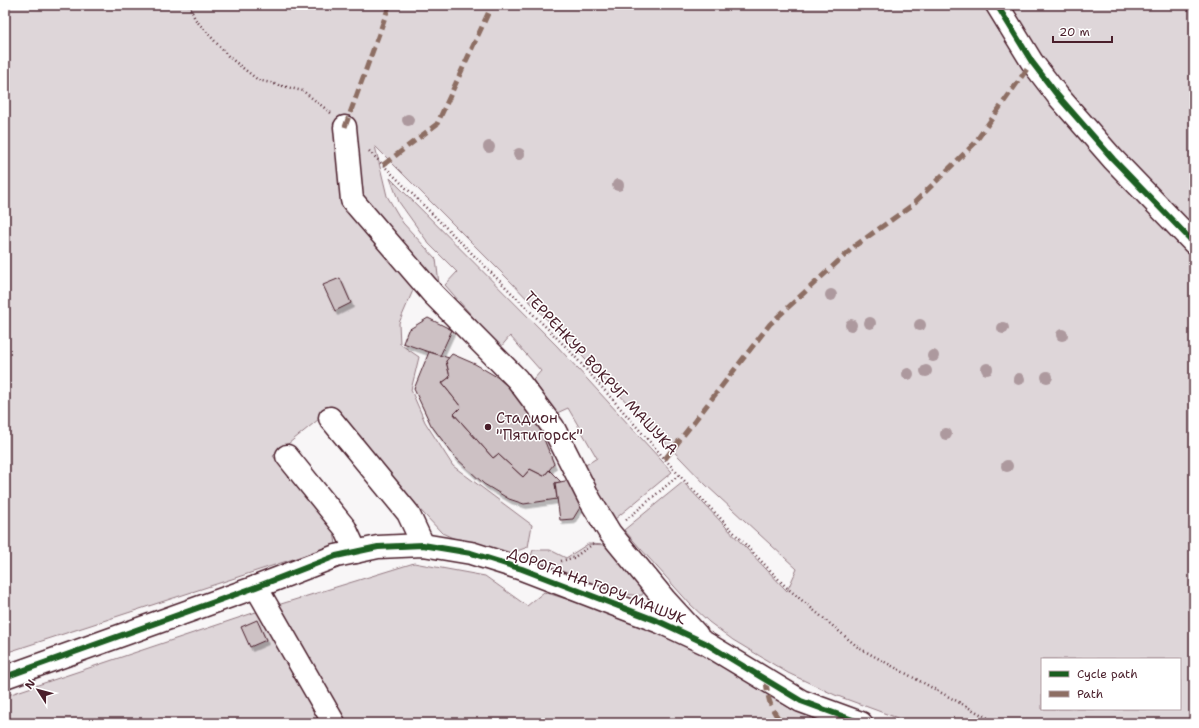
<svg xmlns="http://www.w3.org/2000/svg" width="1199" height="728" font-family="'Shantell Sans',sans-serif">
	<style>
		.green { fill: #ded6d9; stroke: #947a82; fill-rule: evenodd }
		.building { fill: #cdc1c4; stroke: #4a1f2b; filter: url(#shadow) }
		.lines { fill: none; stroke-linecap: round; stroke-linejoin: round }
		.minor-casing { stroke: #4a1f2b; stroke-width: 25 }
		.path { stroke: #4a1f2b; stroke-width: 2.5; stroke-dasharray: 1 3; stroke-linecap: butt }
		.minor { stroke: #fff; stroke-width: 22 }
		.quiet { stroke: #8d6e63; stroke-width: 5; stroke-dasharray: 10 5; stroke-linecap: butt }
		.cycleway-casing { stroke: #fff; stroke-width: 8 }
		.cycleway { stroke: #1b5e20; stroke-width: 6 }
		.tree { fill: #ad999e }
		.poi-dot { fill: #4a1f2b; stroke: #fff; stroke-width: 1.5 }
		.labels { text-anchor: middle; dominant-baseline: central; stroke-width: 3; stroke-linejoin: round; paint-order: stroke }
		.street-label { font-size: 15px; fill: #4a1f2b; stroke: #fff }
		.poi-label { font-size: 15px; fill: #4a1f2b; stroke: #fff; text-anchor: start }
	</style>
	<defs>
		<filter id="shadow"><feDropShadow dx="2.5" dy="4.5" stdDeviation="0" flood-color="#0004"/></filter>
	</defs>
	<rect width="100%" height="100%" fill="#f8f6f7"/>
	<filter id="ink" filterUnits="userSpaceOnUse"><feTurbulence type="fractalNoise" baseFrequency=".025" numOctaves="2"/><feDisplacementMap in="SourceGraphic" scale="8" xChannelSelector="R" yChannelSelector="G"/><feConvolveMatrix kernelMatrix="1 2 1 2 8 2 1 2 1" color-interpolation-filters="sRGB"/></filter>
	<g filter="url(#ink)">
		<!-- green -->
		<g class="green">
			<path d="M5,5h1189v718h-283l-76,-28 -47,-22 -55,-33 -24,-18 -19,-18 -66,-74 59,-48 104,109 10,-22 -91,-84 -196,-204 -135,-135 12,50 16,27 33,36 3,25 -25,4 -15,35 1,21 19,13 -8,33 14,32 28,44 79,59 -4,22 -22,8 -33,-8 -31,-14 -35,-37 -73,-89 -61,49 61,75 2,14 -331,108zM1042,659h138v50h-138z"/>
			<polygon points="390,178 557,346 672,472 615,519 600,497 584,466 597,458 568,408 557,413 533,380 541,371 510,336 500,348 445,285 457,272 429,244 399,202"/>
			<path d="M588,544l19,1 39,44 -4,6c-17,4 -80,-23 -101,-30l-10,-9 2,-6h17l16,8z"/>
			<polygon points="414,563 485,576 527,606 544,592 661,629 822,723 5,723 5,696 268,608"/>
		</g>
		<!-- building -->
		<g class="building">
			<polygon points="340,278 351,303 335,311 323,285"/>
			<polygon points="428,318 452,330 440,356 403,343 408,330"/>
			<polygon points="429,352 449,358 446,361 450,377 442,383 461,407 454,414 493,458 498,454 523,477 530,469 544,476 549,470 561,482 555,483 557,499 524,504 509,499 484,484 454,456 431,425 414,389"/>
			<polygon points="452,354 475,364 497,377 513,391 537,422 554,464 544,476 530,469 523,477 498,454 493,458 454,414 461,407 442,383 450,377 446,361"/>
			<polygon points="575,479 584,501 573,519 560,520 555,483"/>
			<polygon points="257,620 266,640 250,647 241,627"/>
		</g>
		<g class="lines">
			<!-- minor casing -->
			<g class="minor-casing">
				<g id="minor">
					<polyline points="997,5 1032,62 1058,96 1113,159 1194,243"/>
					<polyline points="345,127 352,200 433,294 517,379 553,427 590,500 610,533 665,600 697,635"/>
					<polyline points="330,418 408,513 423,545"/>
					<polyline points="287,456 345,528 356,552"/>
					<polyline points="256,587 334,723"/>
					<polyline points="5,677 256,587 336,556 378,547 423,545 471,553 522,569 660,622 705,643 801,701 861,723"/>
				</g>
			</g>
			<!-- path -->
			<g class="path">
				<polyline points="189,5 195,19 229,57 258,80 303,91 331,113"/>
				<polyline points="369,151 570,351 679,475 786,587 859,648 997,723"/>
				<polyline points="626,520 679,475"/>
				<polyline points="561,561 573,558 593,544"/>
			</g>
			<!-- minor -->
			<use href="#minor" class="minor"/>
			<!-- quiet -->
			<g class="quiet">
				<polyline points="345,127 388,9 388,5"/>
				<polyline points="383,165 437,124 492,5"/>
				<polyline points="665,459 770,324 856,245 911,206 974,144 1032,62"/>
				<path d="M766,681c2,17 4,30 17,42"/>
			</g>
			<!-- cycleway casing -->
			<g class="cycleway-casing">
				<g id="cycleway">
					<polyline points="997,5 1032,62 1058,96 1113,159 1194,243"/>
					<polyline points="5,677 256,587 336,556 378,547 423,545 471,553 522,569 660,622 705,643 801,701 861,723"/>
				</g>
			</g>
			<!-- cycleway -->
			<use href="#cycleway" class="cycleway"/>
		</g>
		<!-- trees -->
		<g class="tree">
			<circle cx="408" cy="120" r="6"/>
			<circle cx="489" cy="147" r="6"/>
			<circle cx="519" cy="154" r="6"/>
			<circle cx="618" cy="185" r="6"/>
			<circle cx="831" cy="295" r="6"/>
			<circle cx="870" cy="323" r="6"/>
			<circle cx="851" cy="325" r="6"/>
			<circle cx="920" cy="325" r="6"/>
			<circle cx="1003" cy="328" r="6"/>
			<circle cx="1062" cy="335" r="6"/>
			<circle cx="933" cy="356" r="6"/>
			<circle cx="987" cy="369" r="6"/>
			<circle cx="926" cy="371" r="6"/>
			<circle cx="908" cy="374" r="6"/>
			<circle cx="1047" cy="377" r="6"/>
			<circle cx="1019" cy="379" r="6"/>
			<circle cx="946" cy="434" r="6"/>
			<circle cx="1007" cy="466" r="6"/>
		</g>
	</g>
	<!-- markers -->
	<circle class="poi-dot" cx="488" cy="427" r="4"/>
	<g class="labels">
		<!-- street labels -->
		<g class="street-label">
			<text transform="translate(601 373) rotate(47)">ТЕРРЕНКУР ВОКРУГ МАШУКА</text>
			<text transform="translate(597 586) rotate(21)">ДОРОГА НА ГОРУ МАШУК</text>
		</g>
		<!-- poi labels -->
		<g class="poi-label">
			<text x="496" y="418">Стадион<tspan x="496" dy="17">"Пятигорск"</tspan></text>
		</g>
	</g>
	<!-- margin -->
	<rect width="1199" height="728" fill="none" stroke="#fff" stroke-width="20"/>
	<rect x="10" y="10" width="1179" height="708" fill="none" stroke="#4a1f2b" stroke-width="1.5" filter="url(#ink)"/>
	<!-- legend -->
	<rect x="1041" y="658" width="140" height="52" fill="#ffffff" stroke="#b7a5aa"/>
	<rect x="1049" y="671" width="20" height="6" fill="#1b5e20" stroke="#b7a5aa"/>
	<text x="1077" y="678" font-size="12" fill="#4a1f2b">Cycle path</text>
	<rect x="1049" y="691" width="20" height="6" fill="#8d6e63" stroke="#b7a5aa"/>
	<text x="1077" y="698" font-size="12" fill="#4a1f2b">Path</text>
	<!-- north arrow -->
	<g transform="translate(38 690) rotate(306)" stroke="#ffffff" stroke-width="3" paint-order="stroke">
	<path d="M0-3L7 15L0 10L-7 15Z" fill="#4a1f2b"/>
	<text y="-6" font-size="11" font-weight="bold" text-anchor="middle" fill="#4a1f2b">N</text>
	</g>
	<!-- scale -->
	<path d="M1053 36v6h59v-6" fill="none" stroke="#4a1f2b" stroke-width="2"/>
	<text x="1059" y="36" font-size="12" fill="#4a1f2b" stroke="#ffffff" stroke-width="3" paint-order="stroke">20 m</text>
</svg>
